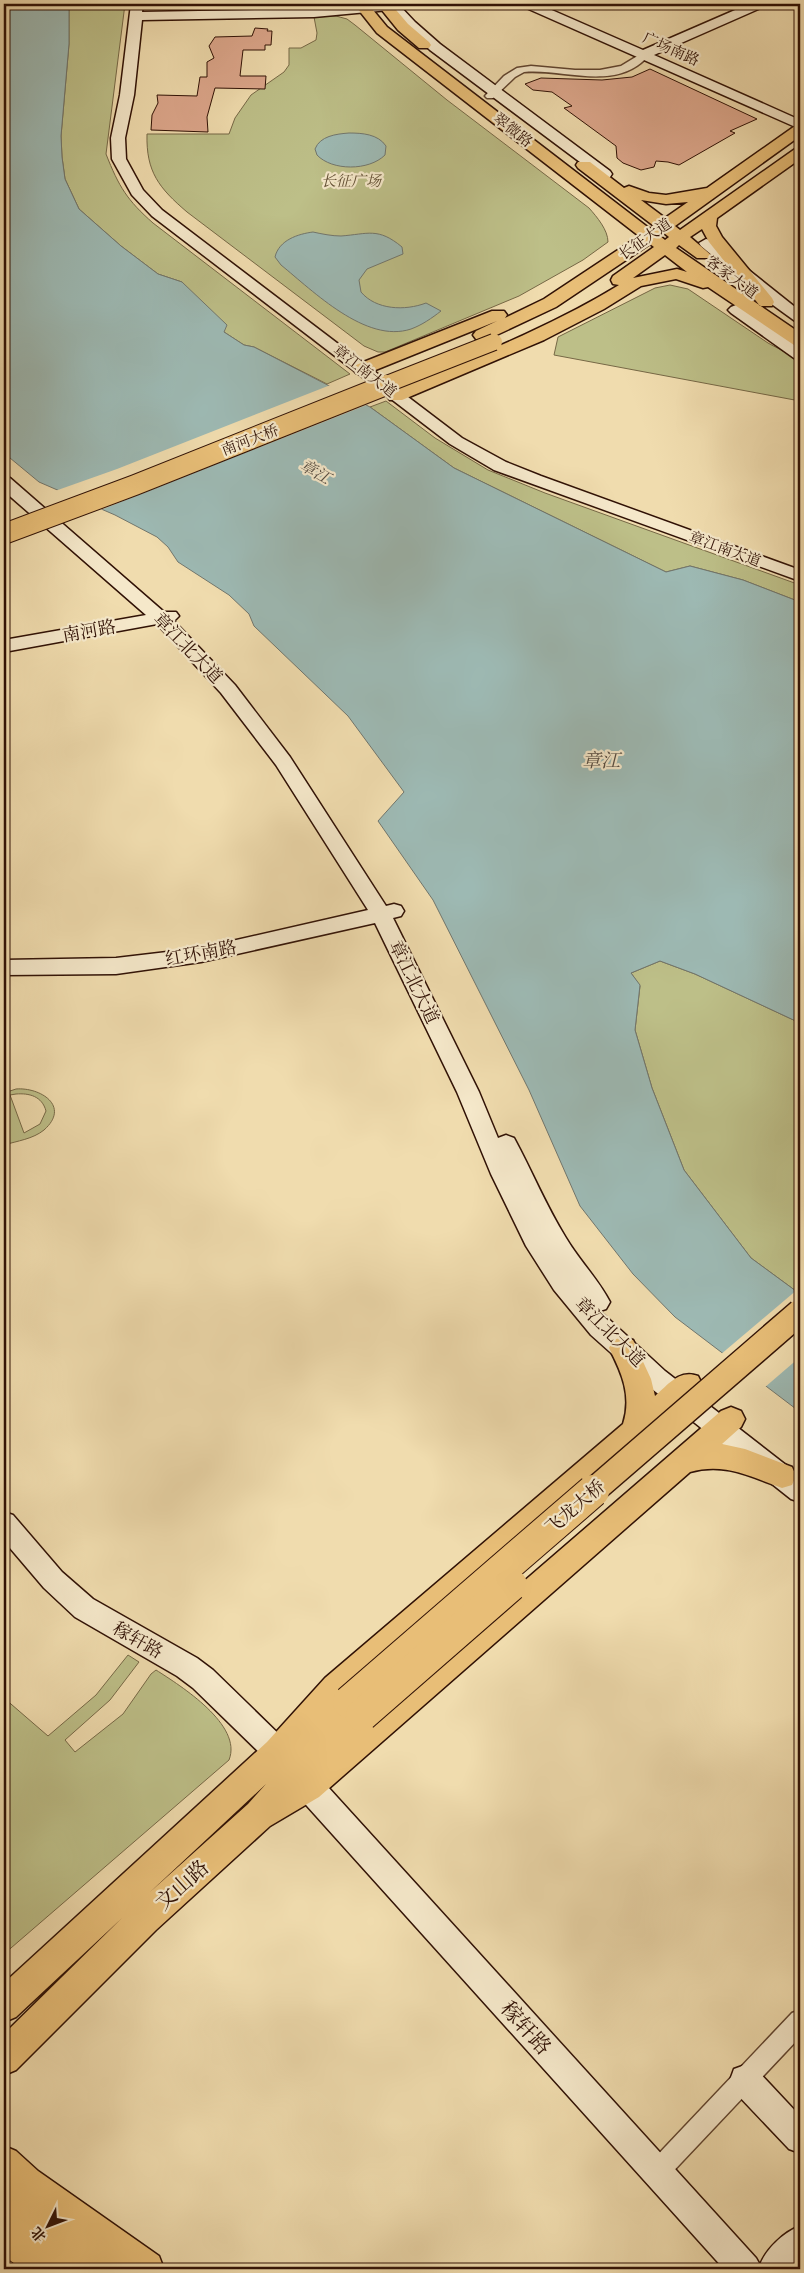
<svg xmlns="http://www.w3.org/2000/svg" width="804" height="2273" font-family="Alegreya,'Noto Serif SC',serif">
	<style>
		.green { fill: #bdbf88; stroke: #766846; fill-rule: evenodd }
		.water { fill: #9db9b3; stroke: #71766d }
		.pier { fill: #f0dcae }
		.building { fill: #dda78c; stroke: #301105 }
		.lines { fill: none; stroke-linecap: round; stroke-linejoin: round }
		.street-casing { stroke: #60442f; stroke-width: 3 }
		.secondary-casing { stroke: #301105; stroke-width: 3 }
		.primary-casing { stroke: #301105; stroke-width: 3 }
		.highway-casing { stroke: #301105; stroke-width: 2 }
		.street { fill: #f5e8ca; fill-rule: evenodd }
		.secondary { fill: #f5e8ca; fill-rule: evenodd }
		.primary { fill: #e8be77; fill-rule: evenodd }
		.highway { fill: #e8be77; fill-rule: evenodd }
		.primary-bridge-far3-casing { stroke: #301105; stroke-width: 18; stroke-linecap: butt }
		.primary-bridge-far2-casing { stroke: #301105; stroke-width: 22; stroke-linecap: butt }
		.primary-bridge-far1-casing { stroke: #301105; stroke-width: 28; stroke-linecap: butt }
		.primary-bridge-casing { stroke: #301105; stroke-width: 34; stroke-linecap: butt }
		.primary-bridge-far3 { stroke: #e8be77; stroke-width: 16 }
		.primary-bridge-far2 { stroke: #e8be77; stroke-width: 20 }
		.primary-bridge-far1 { stroke: #e8be77; stroke-width: 25 }
		.primary-bridge { stroke: #e8be77; stroke-width: 32 }
		.labels { text-anchor: middle; dominant-baseline: central; stroke-width: 4.5; stroke-linejoin: round; paint-order: stroke }
		.far-street-label { font-size: 15px; fill: #301105; stroke: #f5e8ca }
		.far-park-label { font-size: 15px; font-style: italic; fill: #614e33; stroke: #f5e8ca }
		.far-water-label { font-size: 16px; font-style: italic; fill: #564c42; stroke: #f5e8ca }
		.street-label { font-size: 18px; fill: #301105; stroke: #f5e8ca }
		.water-label { font-size: 19px; font-style: italic; fill: #564c42; stroke: #f5e8ca }
		.near-street-label { font-size: 21px; fill: #301105; stroke: #f5e8ca }
	</style>
	<rect width="100%" height="100%" fill="#f0dcae"/>
	<filter id="stains"><feTurbulence type="fractalNoise" baseFrequency=".004" numOctaves="4"/><feColorMatrix values="0 0 0 0 .2 0 0 0 0 .09 0 0 0 0 .02 0 0 0 .5 -.17"/></filter>
	<radialGradient id="worn" r=".72"><stop offset=".6" stop-color="#630" stop-opacity="0"/><stop offset="1" stop-color="#630" stop-opacity=".3"/></radialGradient>
	<!-- green -->
	<g class="green">
		<path d="M69,4h56l-19,150c13,33 21,46 47,69l197,151 -23,10 -73,-37 -10,-2 -20,-13 -42,-50 -24,-8 -37,-28 -42,-37 -14,-30 -3,-22 -1,-21 8,-92z"/>
		<path d="M336,16l11,3 8,6 92,75 142,108c8,9 19,22 19,34l-25,18 -64,36 -134,56h-7l-14,-6 -177,-134c-28,-24 -41,-40 -40,-78h82l6,-16 16,-23 33,-23 5,-7v-17h12l15,-8 1,-7 -3,-16z"/>
		<polygon points="670,285 688,289 768,343 800,360 800,401 554,355 558,337 655,288"/>
		<polygon points="386,401 435,438 488,470 545,493 800,585 800,602 743,580 690,566 666,572 454,468 370,407"/>
		<polygon points="660,961 695,974 800,1023 800,1294 751,1258 684,1170 652,1088 635,1030 640,986 631,973"/>
		<path d="M16,1089c24,-2 55,17 28,41 -11,9 -27,11 -40,15v-52zM16,1094c13,-1 26,2 30,17l-6,13 -16,9 -14,-38z"/>
		<path d="M128,1655l11,7 -29,38 -45,40 10,12 48,-38 28,-40 5,-4c25,16 87,55 73,90l-225,194v-256l44,38 48,-41z"/>
	</g>
	<!-- water -->
	<g class="water">
		<polygon points="4,4 69,4 69,44 61,136 62,157 65,179 79,209 121,246 158,274 182,282 227,325 224,332 244,345 254,347 370,407 454,468 666,572 690,566 743,580 800,602 800,1023 695,974 660,961 631,973 640,985 635,1030 652,1088 684,1170 751,1258 800,1294 800,1412 675,1317 633,1274 580,1206 529,1090 433,900 378,821 404,792 348,716 254,626 249,614 229,595 178,562 168,547 157,537 115,515 39,482 4,453"/>
		<path d="M349,133c13,0 29,1 37,13l-1,9c-16,16 -53,16 -68,0l-2,-6c5,-13 21,-15 34,-16z"/>
		<path d="M313,232c9,2 19,4 28,4 27,-2 37,-9 61,11l1,7 -36,15 -8,11 2,12c15,18 44,19 65,11l15,8c-9,7 -19,14 -30,18 -45,15 -98,-38 -130,-64l-6,-8c4,-17 23,-23 38,-25z"/>
	</g>
	<!-- pier -->
	<g class="pier">
		<polygon points="333,384 369,404 98,511 55,491 117,469"/>
		<polygon points="798,1289 800,1291 800,1357 764,1388 720,1355"/>
	</g>
	<!-- building -->
	<g class="building">
		<polygon points="255,28 268,29 267,31 272,31 271,45 265,45 265,50 243,50 240,76 266,76 265,89 215,88 207,117 208,132 151,130 152,115 158,103 157,95 197,96 200,77 207,77 207,62 214,58 209,46 215,37 252,36"/>
		<polygon points="650,69 757,119 730,131 735,133 679,165 668,162 656,161 654,167 641,170 623,163 617,158 616,146 564,108 572,106 552,92 533,90 525,84 541,78 602,80 632,77"/>
	</g>
	<g class="lines">
		<!-- street casing -->
		<g class="street-casing">
			<g id="street">
				<path d="M644,52l5,3c-32,38 -86,13 -125,17l-9,5 -22,21h-6l-2,-2 19,-20 13,-8 14,-2 44,4h25l21,-4z"/>
				<polygon points="800,2010 800,2037 665,2180 657,2183 649,2180 646,2172 649,2164 792,2013"/>
			</g>
		</g>
		<!-- secondary casing -->
		<g class="secondary-casing">
			<g id="secondary">
				<polygon points="131,4 143,4 142,12 314,9 398,4 415,22 440,44 610,171 612,174 610,177 600,177 430,50 389,10 314,17 142,20 134,95 125,138 126,159 143,190 162,210 462,438 506,462 541,476 800,570 800,581 494,470 450,444 152,216 132,195 112,159 111,138 120,95"/>
				<polygon points="522,4 538,4 643,50 749,4 765,4 763,7 654,55 800,120 800,129 524,7"/>
				<polygon points="706,239 711,240 800,311 800,323 795,321 766,300 701,246 699,243"/>
				<polygon points="736,305 741,307 800,348 800,360 794,358 731,313 728,310 731,307"/>
				<path d="M4,477l6,1 154,134h12l3,4 -5,5 61,64 55,72 96,149 8,-2 7,2 3,5 -3,5 -8,2 86,174 19,46 8,-3 8,3c18,33 32,68 52,100 13,22 32,41 44,64l-4,7 -6,2 65,60 135,105v26l-9,-3 -144,-114 -56,-50 -37,-45 -28,-44 -35,-72 -34,-82 -82,-169 -174,39 -85,12 -112,1v-15l112,-2 85,-10 167,-38 -92,-145 -55,-72 -64,-69 -153,28v-12l142,-25 -142,-124z"/>
				<polygon points="4,1512 13,1515 62,1572 93,1599 197,1658 213,1670 288,1743 292,1752 288,1761 278,1765 268,1761 193,1688 177,1676 75,1617 44,1588 4,1541"/>
				<path d="M308,1773l10,3 438,482 4,7c6,-16 24,-33 40,-39v39l-4,4h-72l-426,-473 -4,-10 4,-10z"/>
				<polygon points="745,2065 756,2069 800,2116 800,2153 789,2149 734,2091 730,2080 734,2069"/>
			</g>
		</g>
		<!-- primary casing -->
		<g class="primary-casing">
			<g id="primary">
				<path d="M354,4h14l19,23 263,202 4,-3 -76,-58 -2,-3 2,-3h12l34,26 5,-2 20,7 17,2 41,-7 88,-62 5,-2v12l-125,90 5,4 115,-81 5,-2v12l-83,59 -1,8 6,11 50,61 2,4 -2,4h-12l-51,-64 -7,-13 -12,8 21,18 -2,3h-12l-18,-13 -3,3 124,85v13l-6,-1 -86,-58 -5,1 -27,-9 -35,7 -37,23 -60,31 -142,60h-12l-3,-4 3,-4c78,-33 157,-63 229,-107l-6,-1 -2,-4 2,-4 41,-29 -4,-3 -94,63 -68,32h-12l-3,-4 3,-4 21,-10 -129,52h-12l-3,-4 3,-4 136,-54h12l3,4 -2,3 39,-19 95,-63 -262,-203zM641,200l25,4 22,-2 -23,16zM664,233l5,4 -4,3 -5,-4zM665,255l22,17 -10,-3 -44,9z"/>
				<polygon points="377,4 391,4 408,24 429,42 431,45 429,48 419,48 398,30"/>
				<path d="M623,1337l10,3 18,39 4,17c13,-11 24,-27 43,-20l4,8 -4,8 -342,298 4,2 4,9 9,4 2,5 346,-299 10,-4 10,4 4,8 -4,8 -19,17 23,5 47,18 4,9 -4,9 -10,3c-31,-11 -57,-26 -92,-16l-371,325 -49,29 -114,104 -140,140 -12,5v-41l118,-116 -106,99 -12,5v-39l263,-241 58,-64 298,-254c9,-28 -1,-51 -14,-76l4,-8zM266,1784l-18,20 -99,89z"/>
				<polygon points="4,2146 16,2151 38,2171 159,2256 164,2269 116,2269 14,2195 4,2186"/>
			</g>
		</g>
		<!-- highway casing -->
		<g class="highway-casing">
			<polygon id="highway" points="4,2173 18,2178 115,2255 121,2269 22,2269 4,2256"/>
		</g>
		<!-- street -->
		<use href="#street" class="street"/>
		<!-- secondary -->
		<use href="#secondary" class="secondary"/>
		<!-- primary -->
		<use href="#primary" class="primary"/>
		<!-- highway -->
		<use href="#highway" class="highway"/>
		<!-- primary-bridge-far3 casing -->
		<g class="primary-bridge-far3-casing">
			<polyline id="primary-bridge-far3" points="382,386 494,342"/>
		</g>
		<!-- primary-bridge-far2 casing -->
		<g class="primary-bridge-far2-casing">
			<polyline id="primary-bridge-far2" points="4,534 135,485 386,385"/>
		</g>
		<!-- primary-bridge-far1 casing -->
		<g class="primary-bridge-far1-casing">
			<polyline id="primary-bridge-far1" points="592,1492 800,1312"/>
		</g>
		<!-- primary-bridge casing -->
		<g class="primary-bridge-casing">
			<g id="primary-bridge">
				<polyline points="349,1702 593,1491"/>
				<polyline points="362,1715 511,1585"/>
			</g>
		</g>
		<!-- primary-bridge-far3 -->
		<use href="#primary-bridge-far3" class="primary-bridge-far3"/>
		<!-- primary-bridge-far2 -->
		<use href="#primary-bridge-far2" class="primary-bridge-far2"/>
		<!-- primary-bridge-far1 -->
		<use href="#primary-bridge-far1" class="primary-bridge-far1"/>
		<!-- primary-bridge -->
		<use href="#primary-bridge" class="primary-bridge"/>
	</g>
	<g class="labels">
		<!-- far-street labels -->
		<g class="far-street-label">
			<text transform="translate(671 49) rotate(24)">广场南路</text>
			<text transform="translate(513 130) rotate(38)">翠微路</text>
			<text transform="translate(645 239) rotate(-35)">长征大道</text>
			<text transform="translate(732 277) rotate(37)">客家大道</text>
			<text transform="translate(365 371) rotate(38)">章江南大道</text>
			<text transform="translate(250 440) rotate(-21)">南河大桥</text>
			<text transform="translate(725 549) rotate(20)">章江南大道</text>
		</g>
		<!-- far-park labels -->
		<g class="far-park-label">
			<text x="351" y="181">长征广场</text>
		</g>
		<!-- far-water labels -->
		<g class="far-water-label">
			<text transform="translate(315 472) rotate(30)">章江</text>
		</g>
		<!-- street labels -->
		<g class="street-label">
			<text transform="translate(89 631) rotate(-10)">南河路</text>
			<text transform="translate(188 648) rotate(46)">章江北大道</text>
			<text transform="translate(201 953) rotate(-10)">红环南路</text>
			<text transform="translate(414 982) rotate(64)">章江北大道</text>
			<text transform="translate(610 1332) rotate(45)">章江北大道</text>
			<text transform="translate(575 1507) rotate(-41)">飞龙大桥</text>
			<text transform="translate(138 1640) rotate(30)">稼轩路</text>
		</g>
		<!-- water labels -->
		<g class="water-label">
			<text x="601" y="761">章江</text>
		</g>
		<!-- near-street labels -->
		<g class="near-street-label">
			<text transform="translate(182 1885) rotate(-42)">文山路</text>
			<text transform="translate(526 2028) rotate(48)">稼轩路</text>
		</g>
	</g>
	<!-- margin -->
	<rect width="804" height="2273" fill="none" stroke="#f0dcae" stroke-width="20"/>
	<rect x="5" y="5" width="794" height="2263" fill="none" stroke="#301105" stroke-width="2.5"/>
	<rect x="10" y="10" width="784" height="2253" fill="none" stroke="#301105"/>
	<!-- north arrow -->
	<g transform="translate(48 2226) rotate(228)" stroke="#f5e8ca" stroke-width="4" paint-order="stroke">
	<path d="M0-4L9 19L0 12L-9 19Z" fill="#301105"/>
	<text y="-8" font-size="14" font-weight="bold" text-anchor="middle" fill="#301105">北</text>
	</g>
	<rect width="100%" height="100%" filter="url(#stains)"/>
	<rect width="100%" height="100%" fill="url(#worn)"/>
</svg>
